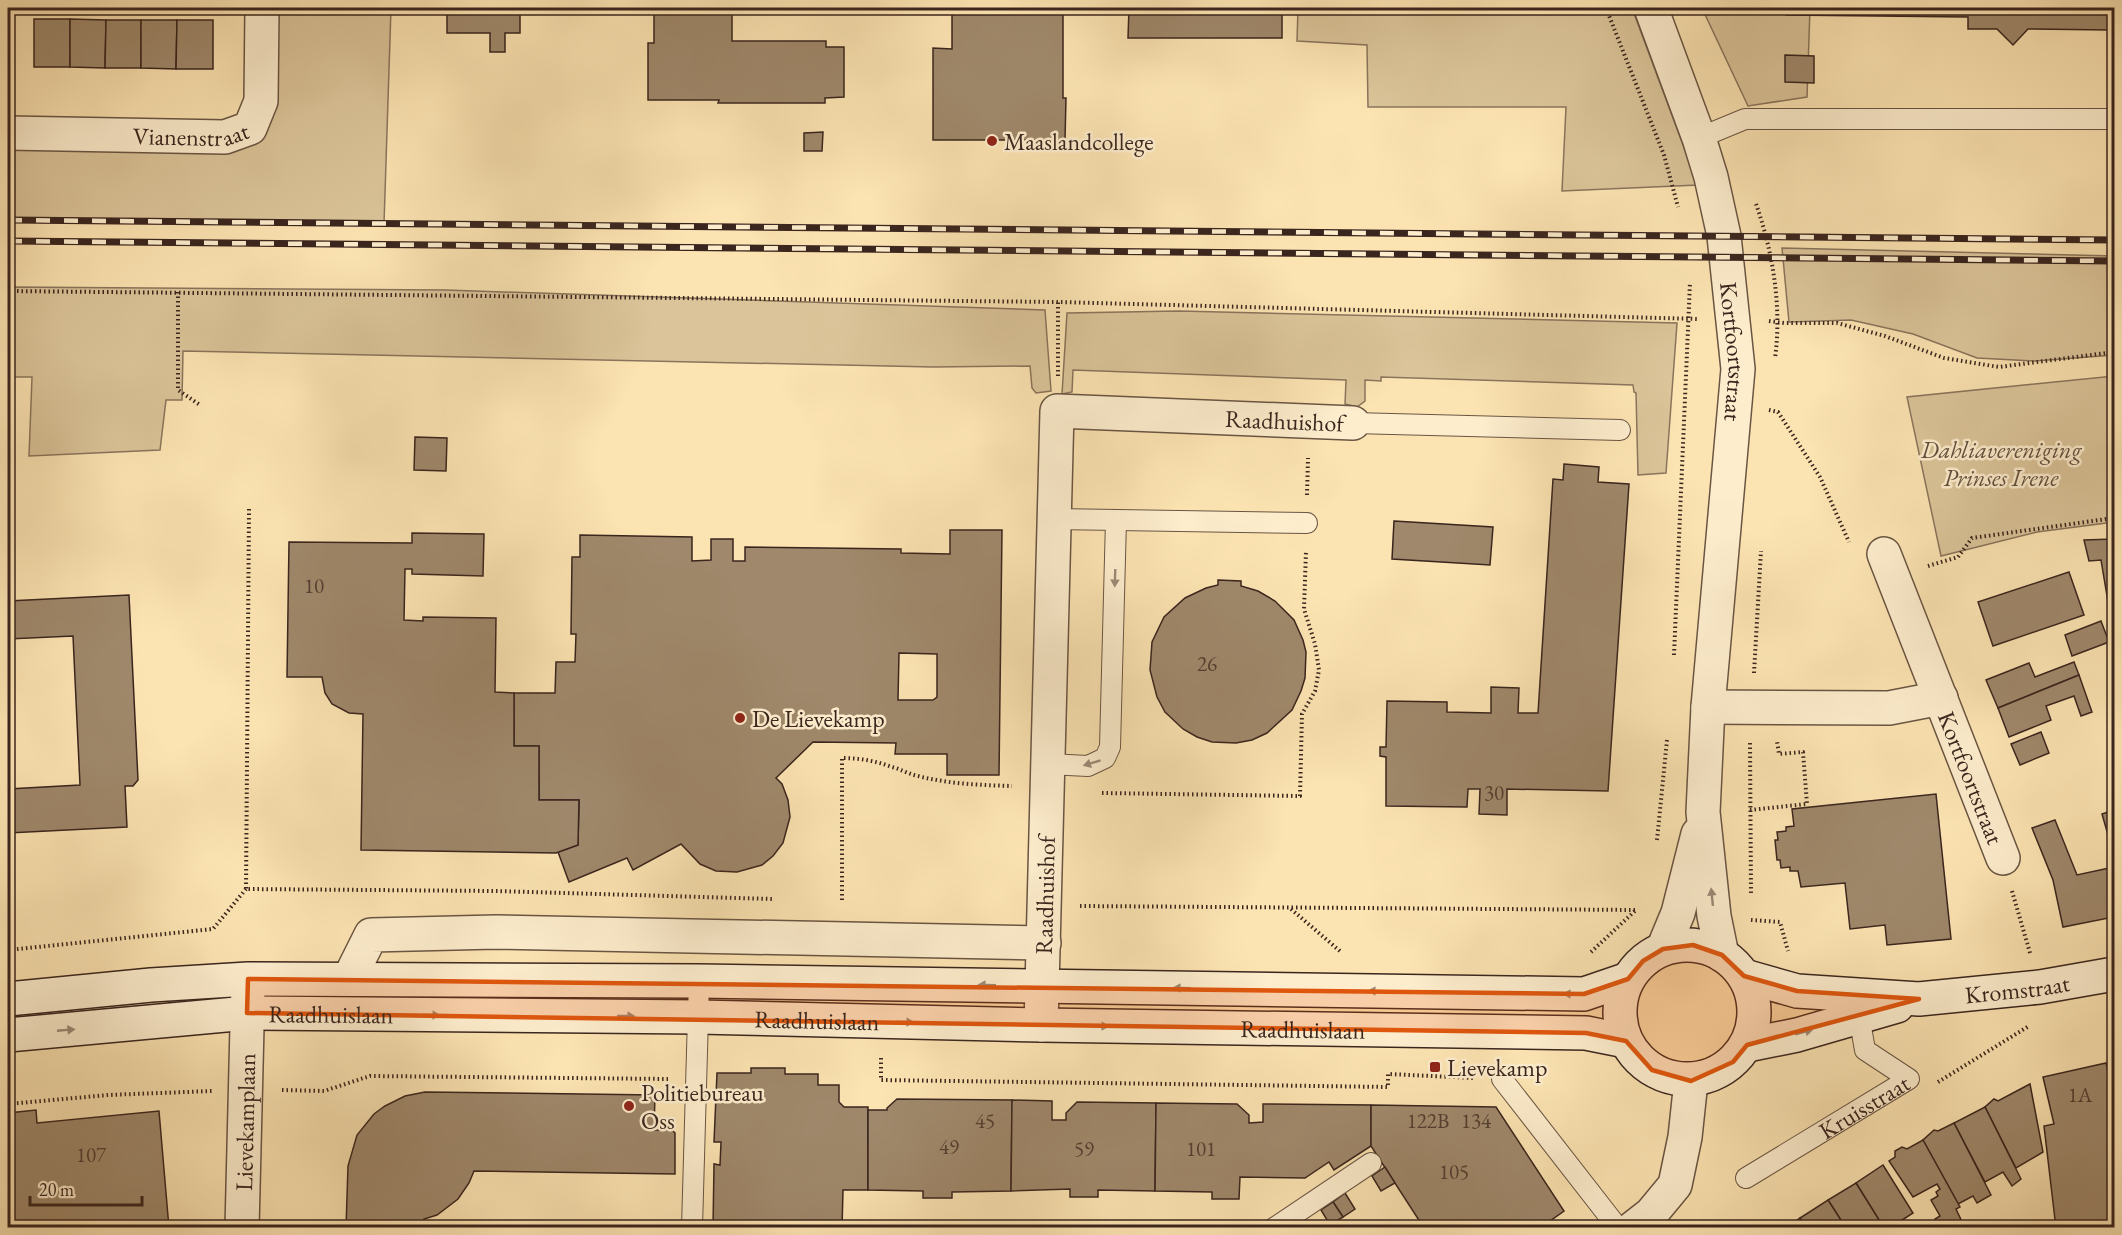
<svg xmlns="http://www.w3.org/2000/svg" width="2122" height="1235" font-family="'EB Garamond',serif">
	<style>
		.green { fill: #dbc499; stroke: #8a745c; stroke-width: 1.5 }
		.building { fill: #9f886b; stroke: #3a251e; stroke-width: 1.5; fill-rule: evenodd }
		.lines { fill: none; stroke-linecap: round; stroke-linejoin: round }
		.lane-casing { stroke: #6a5543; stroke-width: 22 }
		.street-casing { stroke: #6a5543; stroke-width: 36 }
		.secondary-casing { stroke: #3a251e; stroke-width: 36 }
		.path { stroke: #3a251e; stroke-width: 4; stroke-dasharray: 1.5 3; stroke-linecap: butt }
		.lane { stroke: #fdedcd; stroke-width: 20 }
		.street { stroke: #fdedcd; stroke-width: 33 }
		.secondary { stroke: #fdedcd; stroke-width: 33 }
		.rail-casing { stroke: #3a251e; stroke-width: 7 }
		.rail { stroke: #fdedcd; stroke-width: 4.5; stroke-dasharray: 14; stroke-linecap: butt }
		.oneway { fill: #9c8976 }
		.marked { fill: #df560d; fill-opacity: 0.2; stroke: #df560d; stroke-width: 4.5; stroke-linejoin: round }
		.poi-dot { fill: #8f2418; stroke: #fdedcd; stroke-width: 2 }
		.labels { text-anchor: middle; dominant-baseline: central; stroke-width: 5; stroke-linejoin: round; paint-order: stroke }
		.number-label { font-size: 21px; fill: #533e31 }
		.street-label { font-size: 24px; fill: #3a251e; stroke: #fdedcd }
		.poi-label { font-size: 24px; fill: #3a251e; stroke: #fdedcd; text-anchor: start }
		.park-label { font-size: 24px; font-style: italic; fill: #624d3d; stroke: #fdedcd }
	</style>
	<rect width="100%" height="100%" fill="#fce4b2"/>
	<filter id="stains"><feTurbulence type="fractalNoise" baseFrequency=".00333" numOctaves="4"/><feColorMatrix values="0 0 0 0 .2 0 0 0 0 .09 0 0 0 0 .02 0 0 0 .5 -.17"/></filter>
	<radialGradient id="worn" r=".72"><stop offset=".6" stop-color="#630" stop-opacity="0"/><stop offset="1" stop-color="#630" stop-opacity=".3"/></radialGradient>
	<!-- green -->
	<g class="green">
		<polygon points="267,8 391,8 384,224 8,219 8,147 238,148"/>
		<polygon points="1298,8 1632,8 1698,185 1562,191 1566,107 1368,107 1367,45 1297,41"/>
		<polygon points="1702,8 1810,8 1807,97 1748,106"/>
		<polygon points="1782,248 2114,256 2114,355 2035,361 1977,358 1913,334 1851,320 1789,322"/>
		<polygon points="8,287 446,290 1045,310 1051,391 1036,393 1032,388 1030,366 933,367 183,351 182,400 166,400 160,450 29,456 32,377 8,377"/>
		<polygon points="1179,311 1677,323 1666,473 1638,475 1636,393 1634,392 1633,385 1381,377 1381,381 1365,380 1365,401 1357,407 1345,404 1346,380 1073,370 1072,392 1062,394 1067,313"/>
		<polygon points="2114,376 2114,522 2037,532 1941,556 1907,397"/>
	</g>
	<!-- building -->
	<g class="building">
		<polygon points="447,8 520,8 520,33 505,33 505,52 490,52 490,33 447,33"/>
		<polygon points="654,8 732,8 732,41 826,41 826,47 844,47 844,97 825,98 825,103 718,103 719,100 648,100 648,43 654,43"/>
		<polygon points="952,8 1063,8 1063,98 1066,98 1065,140 933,140 933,48 952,49"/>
		<polygon points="1129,8 1282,8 1282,38 1128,38"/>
		<polygon points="1786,8 2114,8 2114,35 2110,30 2028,29 2013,45 1997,29 1968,29 1968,17 1786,15"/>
		<rect x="34" y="19" width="36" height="48"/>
		<polygon points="70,19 106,20 105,68 70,67"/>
		<polygon points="106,20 141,20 141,68 105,68"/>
		<polygon points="141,20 177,20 176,69 141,68"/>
		<polygon points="177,20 213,20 213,69 176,69"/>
		<rect x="8" y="23" width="4" height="37"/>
		<polygon points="1785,55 1814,56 1814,83 1785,82"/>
		<polygon points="823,132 822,151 804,151 804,133"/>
		<polygon points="415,437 447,438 446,471 414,470"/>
		<polygon points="1564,464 1599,467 1598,482 1629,484 1608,791 1507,789 1507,815 1479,814 1480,789 1468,789 1467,807 1386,806 1386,757 1380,756 1380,747 1386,747 1387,701 1447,702 1447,712 1491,713 1491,687 1519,688 1518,713 1538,713 1553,479 1563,480"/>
		<polygon points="1394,521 1493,527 1490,565 1392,559"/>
		<path d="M950,530h52l-3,245h-52v-21h-52l1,-11 -83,-1 -37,36 6,6 6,16 2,17 -7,26 -10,13 -11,9 -25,7 -21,-1 -16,-7 -19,-20 -48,26 -6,-12 -58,24 -11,-30 20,-7 1,-45h-40v-54h-25v-53h41l1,-31h19l1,-28h-5l1,-77h8v-22l112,2v24l19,-1v-21h22v22h12v-14l156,2v4l49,1zM899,653l38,1v43l-4,3h-35z"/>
		<polygon points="412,533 484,534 483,576 412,574 412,569 405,569 404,620 423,621 423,617 496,618 495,692 514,693 514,746 539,746 539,800 579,800 578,845 556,853 361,850 363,714 349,713 332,704 325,693 322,677 287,677 289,542 412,543"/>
		<polygon points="2114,539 2114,601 2108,602 2101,560 2089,561 2084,540"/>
		<polygon points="2069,572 2084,615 1993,646 1978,602"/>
		<polygon points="1218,580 1241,581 1241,586 1258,591 1275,601 1294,620 1303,640 1306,652 1305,678 1301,691 1292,710 1267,733 1252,740 1236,743 1212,742 1197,737 1183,729 1165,712 1157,697 1150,670 1152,642 1164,617 1185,598 1206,588 1218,585"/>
		<polygon points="129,595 138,780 133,786 125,786 127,827 8,833 8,789 80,785 73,636 8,639 8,601"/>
		<polygon points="2101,621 2109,642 2072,656 2065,635"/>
		<polygon points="2074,662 2079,675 1998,708 1986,680 2029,663 2035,677"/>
		<polygon points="2079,675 2092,712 2081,716 2074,696 2046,706 2051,720 2009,737 1998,708"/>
		<polygon points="2041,732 2049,753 2020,765 2011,744"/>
		<polygon points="1936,794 1951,939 1887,945 1885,925 1850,929 1845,883 1801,887 1798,871 1790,871 1790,867 1781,868 1780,860 1777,860 1775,840 1778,840 1777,832 1786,831 1786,827 1794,826 1792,809"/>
		<polygon points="2114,810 2114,856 2102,814"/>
		<polygon points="2055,820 2077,875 2114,867 2114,917 2063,927 2053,880 2032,828"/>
		<polygon points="2106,1063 2114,1101 2114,1228 2056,1228 2044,1126 2054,1124 2043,1077"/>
		<polygon points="751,1068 785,1068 785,1074 818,1074 818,1085 839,1085 839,1102 844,1107 868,1107 868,1190 843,1190 842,1228 713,1228 714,1164 720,1165 721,1142 714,1142 717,1073 751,1073"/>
		<polygon points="2030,1084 2043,1152 2016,1168 1985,1107 1994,1099 1998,1101"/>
		<polygon points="425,1092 655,1095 654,1130 672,1130 675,1133 675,1174 474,1171 469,1183 458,1199 437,1215 424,1219 424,1228 346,1228 348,1166 357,1135 374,1114 385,1106 405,1096"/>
		<polygon points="897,1099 1012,1100 1011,1191 952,1192 952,1198 923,1198 923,1191 868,1190 868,1110 887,1110 887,1108"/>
		<polygon points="1012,1100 1052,1101 1052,1120 1066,1120 1066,1113 1077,1102 1156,1103 1155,1191 1098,1190 1098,1197 1070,1197 1070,1189 1011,1191"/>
		<polygon points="1156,1103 1237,1104 1249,1115 1249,1123 1263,1122 1263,1104 1371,1105 1371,1146 1334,1170 1329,1162 1305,1178 1240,1177 1239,1199 1212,1199 1212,1192 1155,1191"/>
		<polygon points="1371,1105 1496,1107 1564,1211 1540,1228 1424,1228 1371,1146"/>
		<polygon points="1985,1107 2021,1179 2012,1186 2003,1172 1985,1182 1954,1123"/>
		<polygon points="36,1110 37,1123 159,1111 169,1228 8,1228 8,1113"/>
		<polygon points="1954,1123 1991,1195 1977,1203 1973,1196 1958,1204 1923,1140 1934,1130 1938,1131"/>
		<polygon points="1923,1140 1960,1207 1956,1209 1965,1228 1940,1228 1935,1219 1940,1216 1931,1200 1938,1196 1936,1192 1940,1189 1937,1184 1913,1197 1889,1161 1895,1157 1895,1151 1902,1147 1907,1149"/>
		<polygon points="1883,1165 1913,1213 1890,1228 1884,1228 1856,1183"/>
		<polygon points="1385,1167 1395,1183 1381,1191 1372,1176"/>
		<polygon points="1856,1183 1884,1228 1846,1228 1828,1200"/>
		<polygon points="1345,1193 1355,1209 1343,1217 1333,1202"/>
		<polygon points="1828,1200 1846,1228 1806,1228 1800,1218"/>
		<polygon points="1333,1202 1343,1217 1330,1225 1321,1210"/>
		<polygon points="1800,1218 1806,1228 1785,1228"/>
	</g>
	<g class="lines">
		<!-- lane casing -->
		<g class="lane-casing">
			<g id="lane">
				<polyline points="1699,138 1745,119 2114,119"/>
				<polyline points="1353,423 1620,430"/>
				<polyline points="1055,519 1307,523"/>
				<polyline points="1048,764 1088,766 1105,758 1110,747 1116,520"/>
				<polyline points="1502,1079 1618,1228"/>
				<path id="s1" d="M1746,1178l163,-99 -44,-29 -6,-34"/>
				<polyline points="692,1228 699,981"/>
				<polyline points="1274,1228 1371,1163"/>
			</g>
		</g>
		<!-- street casing -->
		<g class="street-casing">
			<g id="street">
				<path id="s2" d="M1651,8l48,130 12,39 13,59 14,133 -30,338 -5,105 11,104 8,39"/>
				<path id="s3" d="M8,133l217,4 25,-9 11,-27 1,-93"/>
				<path id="s4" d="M1884,554l119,304"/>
				<polyline points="1708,707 1889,708 1941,698"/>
				<polyline points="1663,949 1678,913 1698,834"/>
				<polyline points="349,979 371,935 496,932 1044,943"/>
				<path id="s5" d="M1041,1025l16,-614 296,12"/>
				<path id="s6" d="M242,1228l6,-242"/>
				<polyline points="1633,1228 1651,1214 1675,1185 1685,1137 1691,1081"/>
			</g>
		</g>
		<!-- secondary casing -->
		<g class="secondary-casing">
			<g id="secondary">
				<circle cx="1687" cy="1012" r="67"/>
				<path id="s7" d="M1744,976l53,15 122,8 121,-12 74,-13"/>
				<polyline points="8,999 151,985 248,979 699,981 1584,994 1628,979"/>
				<path id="s8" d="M8,1035l239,-22 452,4 342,8 545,8 40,8"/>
				<polyline points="1747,1045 1797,1035 1897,1006"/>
			</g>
		</g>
		<!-- path -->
		<g class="path">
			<polyline points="1606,8 1664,155 1678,207"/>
			<path d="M1756,204c17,48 26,104 19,154"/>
			<polyline points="8,291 1058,302 1698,319"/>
			<polyline points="178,292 178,390 200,405"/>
			<polyline points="1769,321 1784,323 1837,323 1885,336 1944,358 1999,367 2114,352"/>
			<polyline points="1058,376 1058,302"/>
			<polyline points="1769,410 1778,412 1820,477 1849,542"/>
			<polyline points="1307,495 1308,458"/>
			<polyline points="249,509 246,889 495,891 772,899"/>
			<polyline points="1928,566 1958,557 1972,538 2114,518"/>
			<polyline points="1674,655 1690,282"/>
			<polyline points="1754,673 1761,551"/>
			<polyline points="1750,743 1751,894"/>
			<polyline points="1102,793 1300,796 1302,714 1315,691 1319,670 1315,644 1304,609 1306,551"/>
			<polyline points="1750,810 1807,804 1803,752 1779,754 1777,741"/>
			<polyline points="1657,840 1667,740"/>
			<polyline points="2012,891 2030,953"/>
			<path d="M842,900v-142c17,0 34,3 50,9 8,2 15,6 22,8 33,9 65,10 98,11"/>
			<polyline points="1080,906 1637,910"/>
			<polyline points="1291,909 1341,952"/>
			<polyline points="1751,920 1780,922 1788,951"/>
			<polyline points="8,950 213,929 246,889"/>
			<polyline points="1591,952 1636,910"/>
			<polyline points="881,1058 881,1080 1388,1087 1388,1074 1474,1078"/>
			<polyline points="1938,1082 2029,1026"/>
			<polyline points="282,1090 324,1091 370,1076 668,1079"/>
			<polyline points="8,1104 108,1095 212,1091"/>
		</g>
		<!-- lane -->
		<use href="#lane" class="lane"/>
		<!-- street -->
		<use href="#street" class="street"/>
		<!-- secondary -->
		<use href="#secondary" class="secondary"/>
		<!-- rail casing -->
		<g class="rail-casing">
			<g id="rail">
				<polyline points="8,220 2114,240"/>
				<polyline points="8,241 2114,261"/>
			</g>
		</g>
		<!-- rail -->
		<use href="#rail" class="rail"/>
	</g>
	<!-- one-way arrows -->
	<defs><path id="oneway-solid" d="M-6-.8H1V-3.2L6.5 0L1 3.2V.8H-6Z" transform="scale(1.5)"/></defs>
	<g class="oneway">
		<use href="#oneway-solid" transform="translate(1115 578) rotate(92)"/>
		<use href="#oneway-solid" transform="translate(1092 763) rotate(163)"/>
		<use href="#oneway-solid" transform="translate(1712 897) rotate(-96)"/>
		<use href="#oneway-solid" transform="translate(987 985) rotate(-179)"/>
		<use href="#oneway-solid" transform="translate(1182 988) rotate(-179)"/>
		<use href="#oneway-solid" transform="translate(1377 991) rotate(-179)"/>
		<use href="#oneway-solid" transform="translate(1572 994) rotate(-179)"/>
		<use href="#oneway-solid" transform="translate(431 1015) rotate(1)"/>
		<use href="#oneway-solid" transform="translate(626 1016) rotate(1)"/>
		<use href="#oneway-solid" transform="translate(905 1022) rotate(1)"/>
		<use href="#oneway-solid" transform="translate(1100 1026) rotate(1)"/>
		<use href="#oneway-solid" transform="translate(66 1030) rotate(-5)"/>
		<use href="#oneway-solid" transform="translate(1804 1032) rotate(-15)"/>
	</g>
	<!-- marked area -->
	<path class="marked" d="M1693,945l29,10 22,21 53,15 122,8 -172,46 -14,17 -42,19 -39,-11 -26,-29 -40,-8 -1339,-20 1,-34 1336,15 44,-15 15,-18 20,-12z"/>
	<!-- markers -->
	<g class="poi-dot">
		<circle cx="992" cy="141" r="6"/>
		<circle cx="740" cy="718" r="6"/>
		<rect x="1429" y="1061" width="12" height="12" rx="3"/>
		<circle cx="629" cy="1106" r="6"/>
	</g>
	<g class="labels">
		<!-- number labels -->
		<g class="number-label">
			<text x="314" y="585">10</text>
			<text x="1207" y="663">26</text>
			<text x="1494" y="792">30</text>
			<text x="2080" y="1094">1A</text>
			<text x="985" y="1120">45</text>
			<text x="1428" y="1120">122B</text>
			<text x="1476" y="1120">134</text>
			<text x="949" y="1146">49</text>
			<text x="1084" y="1148">59</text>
			<text x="1201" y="1148">101</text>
			<text x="91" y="1154">107</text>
			<text x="1454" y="1171">105</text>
		</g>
		<!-- street labels -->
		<g class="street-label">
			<text stroke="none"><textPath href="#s3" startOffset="183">Vianenstraat</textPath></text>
			<text stroke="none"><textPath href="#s2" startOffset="356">Kortfoortstraat</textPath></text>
			<text stroke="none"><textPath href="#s5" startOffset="842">Raadhuishof</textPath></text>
			<text stroke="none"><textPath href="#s4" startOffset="240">Kortfoortstraat</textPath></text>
			<text stroke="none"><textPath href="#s5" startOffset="130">Raadhuishof</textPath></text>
			<text stroke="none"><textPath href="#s7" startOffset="276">Kromstraat</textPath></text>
			<text stroke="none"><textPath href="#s8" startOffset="324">Raadhuislaan</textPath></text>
			<text stroke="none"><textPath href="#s8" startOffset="810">Raadhuislaan</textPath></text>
			<text stroke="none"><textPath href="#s8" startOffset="1296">Raadhuislaan</textPath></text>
			<text stroke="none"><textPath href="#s1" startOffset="138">Kruisstraat</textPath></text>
			<text stroke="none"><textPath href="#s6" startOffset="106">Lievekamplaan</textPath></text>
		</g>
		<!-- poi labels -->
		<g class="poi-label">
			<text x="1004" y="141">Maaslandcollege</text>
			<text x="752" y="718">De Lievekamp</text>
			<text x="1447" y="1067">Lievekamp</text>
			<text x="641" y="1092">Politiebureau<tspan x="641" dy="28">Oss</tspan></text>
		</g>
		<!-- park labels -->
		<g class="park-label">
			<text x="2001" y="449">Dahliavereniging<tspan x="2001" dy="28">Prinses Irene</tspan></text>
		</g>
	</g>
	<!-- margin -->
	<rect width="2122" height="1235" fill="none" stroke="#fce4b2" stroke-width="30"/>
	<rect x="9" y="9" width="2104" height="1217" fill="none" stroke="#3a251e" stroke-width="3"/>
	<rect x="15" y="15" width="2092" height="1205" fill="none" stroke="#3a251e" stroke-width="1.5"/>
	<!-- scale -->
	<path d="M30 1196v9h112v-9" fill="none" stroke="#3a251e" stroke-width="3"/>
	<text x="39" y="1196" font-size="18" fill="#3a251e" stroke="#fdedcd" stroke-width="4.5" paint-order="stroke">20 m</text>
	<rect width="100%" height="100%" filter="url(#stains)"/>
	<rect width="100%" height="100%" fill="url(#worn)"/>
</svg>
